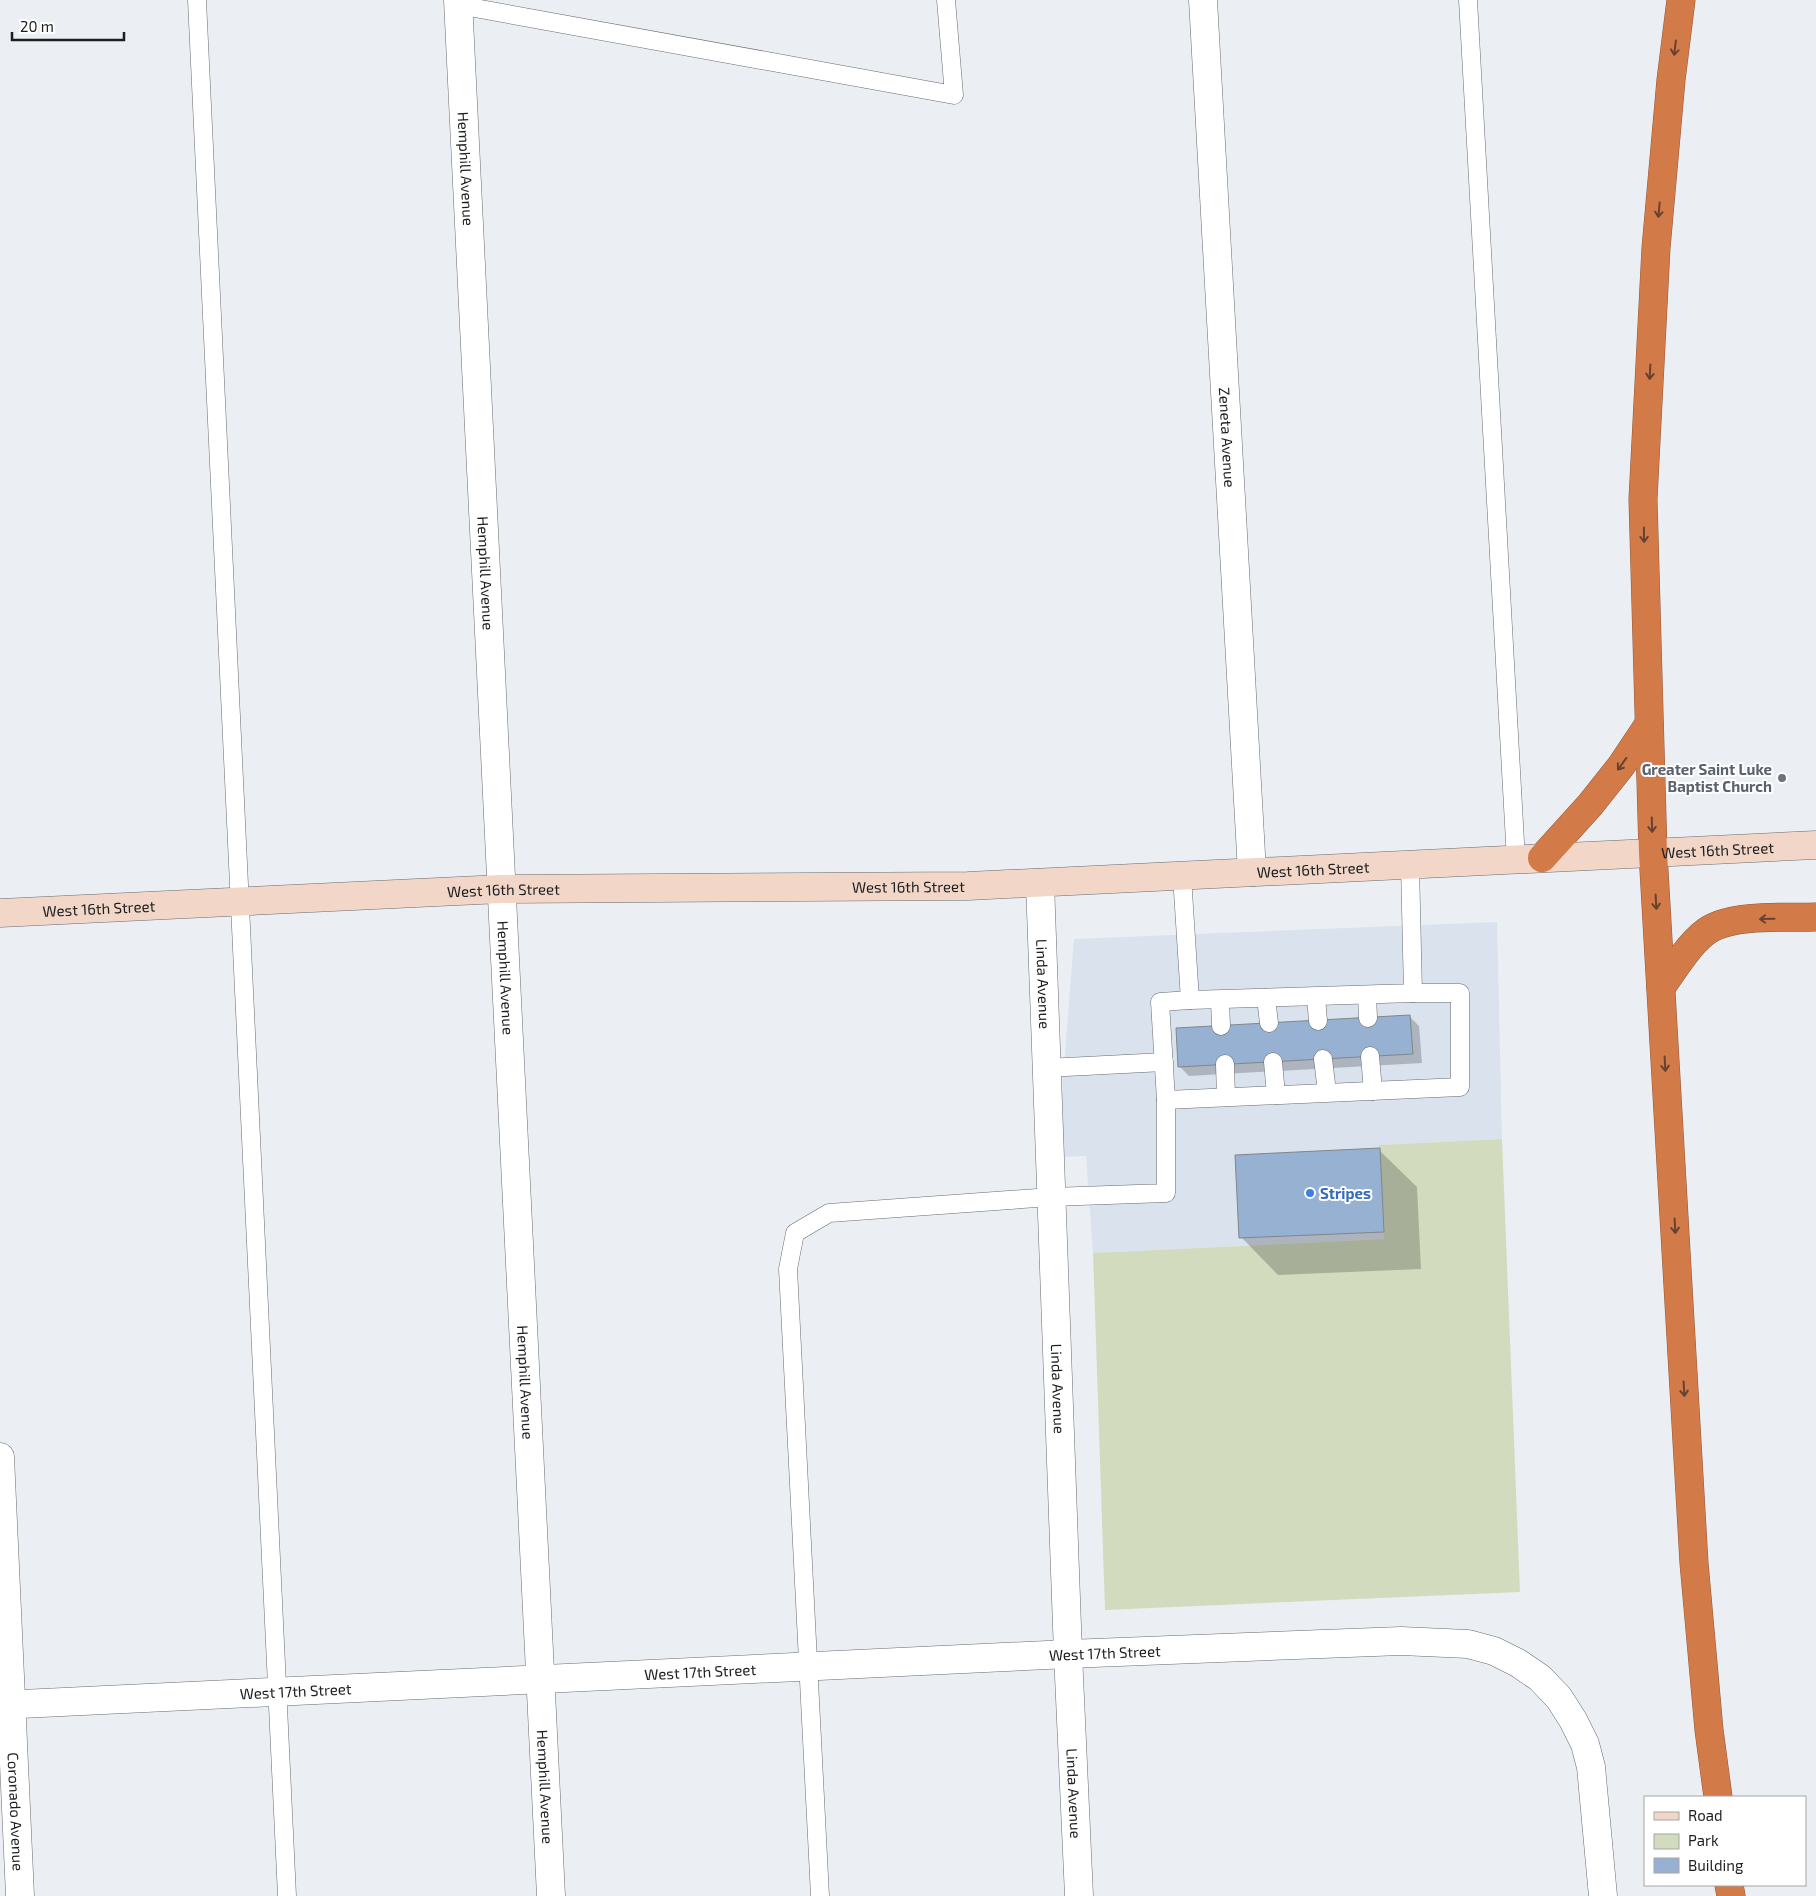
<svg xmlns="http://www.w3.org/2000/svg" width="1816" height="1896" font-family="'Exo 2',sans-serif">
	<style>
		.built { fill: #d9e2ed }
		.green { fill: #d3dbbe }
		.shadow { fill: #0003 }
		.building { fill: #96b1d2; stroke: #82868a }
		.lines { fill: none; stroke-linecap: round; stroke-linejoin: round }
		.lane-casing { stroke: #686b6f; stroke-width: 19 }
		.street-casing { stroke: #686b6f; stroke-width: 29 }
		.secondary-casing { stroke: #686b6f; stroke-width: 29 }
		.highway-casing { stroke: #935a3b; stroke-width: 29 }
		.lane { stroke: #fff; stroke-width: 18 }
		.street { stroke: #fff; stroke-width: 28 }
		.secondary { stroke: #f2d7c8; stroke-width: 28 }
		.highway { stroke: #d37a49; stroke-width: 28 }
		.oneway { stroke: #664330 }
		.worship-dot { fill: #6b7280; stroke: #fff; stroke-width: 2 }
		.shop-dot { fill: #3f7fe0; stroke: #fff; stroke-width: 2 }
		.labels { text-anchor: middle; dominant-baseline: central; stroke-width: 4; stroke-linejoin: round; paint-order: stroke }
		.street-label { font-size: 15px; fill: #1d1e20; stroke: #fff }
		.worship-label { font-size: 15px; font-weight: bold; fill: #5b616d; stroke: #fff; text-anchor: end }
		.shop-label { font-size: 15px; font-weight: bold; fill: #366cbe; stroke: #fff; text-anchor: start }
	</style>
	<rect width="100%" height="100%" fill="#ebeff4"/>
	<!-- built -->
	<polygon class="built" points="1497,922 1502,1139 1379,1145 1384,1239 1093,1253 1086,1156 1057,1157 1074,939"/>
	<!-- green -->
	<polygon class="green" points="1502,1139 1520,1592 1105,1610 1093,1253 1384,1239 1379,1145"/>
	<!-- shadow -->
	<g class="shadow">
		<polygon points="1410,1017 1419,1026 1422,1063 1189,1076 1180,1067"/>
		<polygon points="1379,1150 1417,1187 1421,1269 1278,1275 1241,1237"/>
	</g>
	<!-- building -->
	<g class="building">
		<polygon points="1410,1015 1413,1054 1178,1067 1176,1028"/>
		<polygon points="1380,1148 1384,1232 1239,1238 1235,1155"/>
	</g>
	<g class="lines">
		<!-- lane casing -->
		<g class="lane-casing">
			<g id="lane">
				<polyline points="197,0 287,1896"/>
				<polyline points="1468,0 1516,860"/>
				<polyline points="458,5 954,95 946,0"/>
				<polyline points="1182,876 1190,1000 1413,993 1410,865"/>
				<polyline points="1367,995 1368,1018"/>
				<polyline points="1316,997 1318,1021"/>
				<polyline points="1266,998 1269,1023"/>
				<polyline points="1190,1000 1160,1002 1166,1100 1460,1087 1460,993 1413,993"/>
				<polyline points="1220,1000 1221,1026"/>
				<polyline points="1370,1056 1373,1091"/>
				<polyline points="1323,1059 1327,1092"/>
				<polyline points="1273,1062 1276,1095"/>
				<polyline points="1225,1064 1226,1097"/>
				<polyline points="1046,1068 1164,1062"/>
				<polyline points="820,1896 788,1269 795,1233 829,1213 1051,1197 1166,1193 1166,1100"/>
			</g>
		</g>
		<!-- street casing -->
		<g class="street-casing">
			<g id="street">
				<path id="s1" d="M458,0l93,1896"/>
				<path id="s2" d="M1203,0l49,872"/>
				<path id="s3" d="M1040,883l28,771 11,242"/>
				<path id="s4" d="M0,1457l20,439"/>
				<path id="s5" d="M0,1705l1068,-51 333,-13 67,3 26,7 24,12 22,15 19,20 14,22 12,24 6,23 12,129"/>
			</g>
		</g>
		<!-- secondary casing -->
		<g class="secondary-casing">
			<g id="secondary">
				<path id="s6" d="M0,913l501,-24 467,-3 848,-41"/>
			</g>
		</g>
		<!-- highway casing -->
		<g class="highway-casing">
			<g id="highway">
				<polyline points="1681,0 1671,80 1656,248 1643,499 1653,853 1694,1563 1709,1730 1718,1797"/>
				<polyline points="1542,858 1590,805 1621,766 1649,724"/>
				<path d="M1661,987c13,-17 30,-47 49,-58 26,-15 76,-11 106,-12"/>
				<polyline points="1729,1885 1731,1896"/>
			</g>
		</g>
		<!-- lane -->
		<use href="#lane" class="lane"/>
		<!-- street -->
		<use href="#street" class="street"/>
		<!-- secondary -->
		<use href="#secondary" class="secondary"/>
		<!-- highway -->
		<use href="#highway" class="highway"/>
	</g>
	<!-- one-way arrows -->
	<defs><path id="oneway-shaft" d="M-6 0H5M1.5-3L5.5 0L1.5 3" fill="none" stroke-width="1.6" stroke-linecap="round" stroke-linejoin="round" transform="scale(1.25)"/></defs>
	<g class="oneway">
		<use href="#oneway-shaft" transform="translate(1675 48) rotate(97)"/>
		<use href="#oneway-shaft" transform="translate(1659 210) rotate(95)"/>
		<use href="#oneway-shaft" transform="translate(1650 372) rotate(93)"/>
		<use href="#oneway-shaft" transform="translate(1644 535) rotate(89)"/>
		<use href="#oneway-shaft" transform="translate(1622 764) rotate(126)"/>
		<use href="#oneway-shaft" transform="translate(1652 825) rotate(88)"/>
		<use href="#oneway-shaft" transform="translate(1656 902) rotate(87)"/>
		<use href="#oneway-shaft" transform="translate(1767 919) rotate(179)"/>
		<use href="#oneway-shaft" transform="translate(1665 1064) rotate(87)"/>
		<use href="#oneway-shaft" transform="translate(1675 1226) rotate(87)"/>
		<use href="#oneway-shaft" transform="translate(1684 1389) rotate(87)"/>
	</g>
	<!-- markers -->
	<circle class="worship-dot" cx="1782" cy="778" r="5"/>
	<circle class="shop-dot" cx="1310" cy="1193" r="5"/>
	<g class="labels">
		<!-- street labels -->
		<g class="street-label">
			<text stroke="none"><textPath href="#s1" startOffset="169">Hemphill Avenue</textPath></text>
			<text stroke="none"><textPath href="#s2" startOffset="438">Zeneta Avenue</textPath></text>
			<text stroke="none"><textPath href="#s1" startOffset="574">Hemphill Avenue</textPath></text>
			<text stroke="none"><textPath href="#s6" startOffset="1719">West 16th Street</textPath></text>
			<text stroke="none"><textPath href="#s6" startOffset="1314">West 16th Street</textPath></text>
			<text stroke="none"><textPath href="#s6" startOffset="909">West 16th Street</textPath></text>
			<text stroke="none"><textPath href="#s6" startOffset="504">West 16th Street</textPath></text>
			<text stroke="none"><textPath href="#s6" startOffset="99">West 16th Street</textPath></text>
			<text stroke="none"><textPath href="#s1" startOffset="979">Hemphill Avenue</textPath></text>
			<text stroke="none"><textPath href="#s3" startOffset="101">Linda Avenue</textPath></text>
			<text stroke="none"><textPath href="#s1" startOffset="1384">Hemphill Avenue</textPath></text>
			<text stroke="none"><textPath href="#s3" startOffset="506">Linda Avenue</textPath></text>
			<text stroke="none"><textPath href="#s5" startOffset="1106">West 17th Street</textPath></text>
			<text stroke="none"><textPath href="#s5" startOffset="701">West 17th Street</textPath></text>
			<text stroke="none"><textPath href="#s5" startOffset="296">West 17th Street</textPath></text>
			<text stroke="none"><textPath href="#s1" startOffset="1789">Hemphill Avenue</textPath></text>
			<text stroke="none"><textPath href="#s3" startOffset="911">Linda Avenue</textPath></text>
			<text stroke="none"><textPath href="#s4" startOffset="355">Coronado Avenue</textPath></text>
		</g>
		<!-- worship labels -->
		<g class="worship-label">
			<text x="1772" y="769">Greater Saint Luke<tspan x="1772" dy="17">Baptist Church</tspan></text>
		</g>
		<!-- shop labels -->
		<g class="shop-label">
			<text x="1320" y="1193">Stripes</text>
		</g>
	</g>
	<!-- legend -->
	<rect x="1644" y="1796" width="162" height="90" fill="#ffffff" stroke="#a5a5a6"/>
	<rect x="1654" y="1812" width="25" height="8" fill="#f2d7c8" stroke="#a5a5a6"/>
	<text x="1688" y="1821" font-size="15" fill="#1d1e20">Road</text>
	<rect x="1654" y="1834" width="25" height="15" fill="#d3dbbe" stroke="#a5a5a6"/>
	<text x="1688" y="1846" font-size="15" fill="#1d1e20">Park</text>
	<rect x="1654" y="1858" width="25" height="15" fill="#96b1d2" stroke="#a5a5a6"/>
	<text x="1688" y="1871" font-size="15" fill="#1d1e20">Building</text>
	<!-- scale -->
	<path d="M12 32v8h112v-8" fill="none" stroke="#1d1e20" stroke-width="2.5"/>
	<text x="20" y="32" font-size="15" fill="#1d1e20" stroke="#ffffff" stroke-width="4" paint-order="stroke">20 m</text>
</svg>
